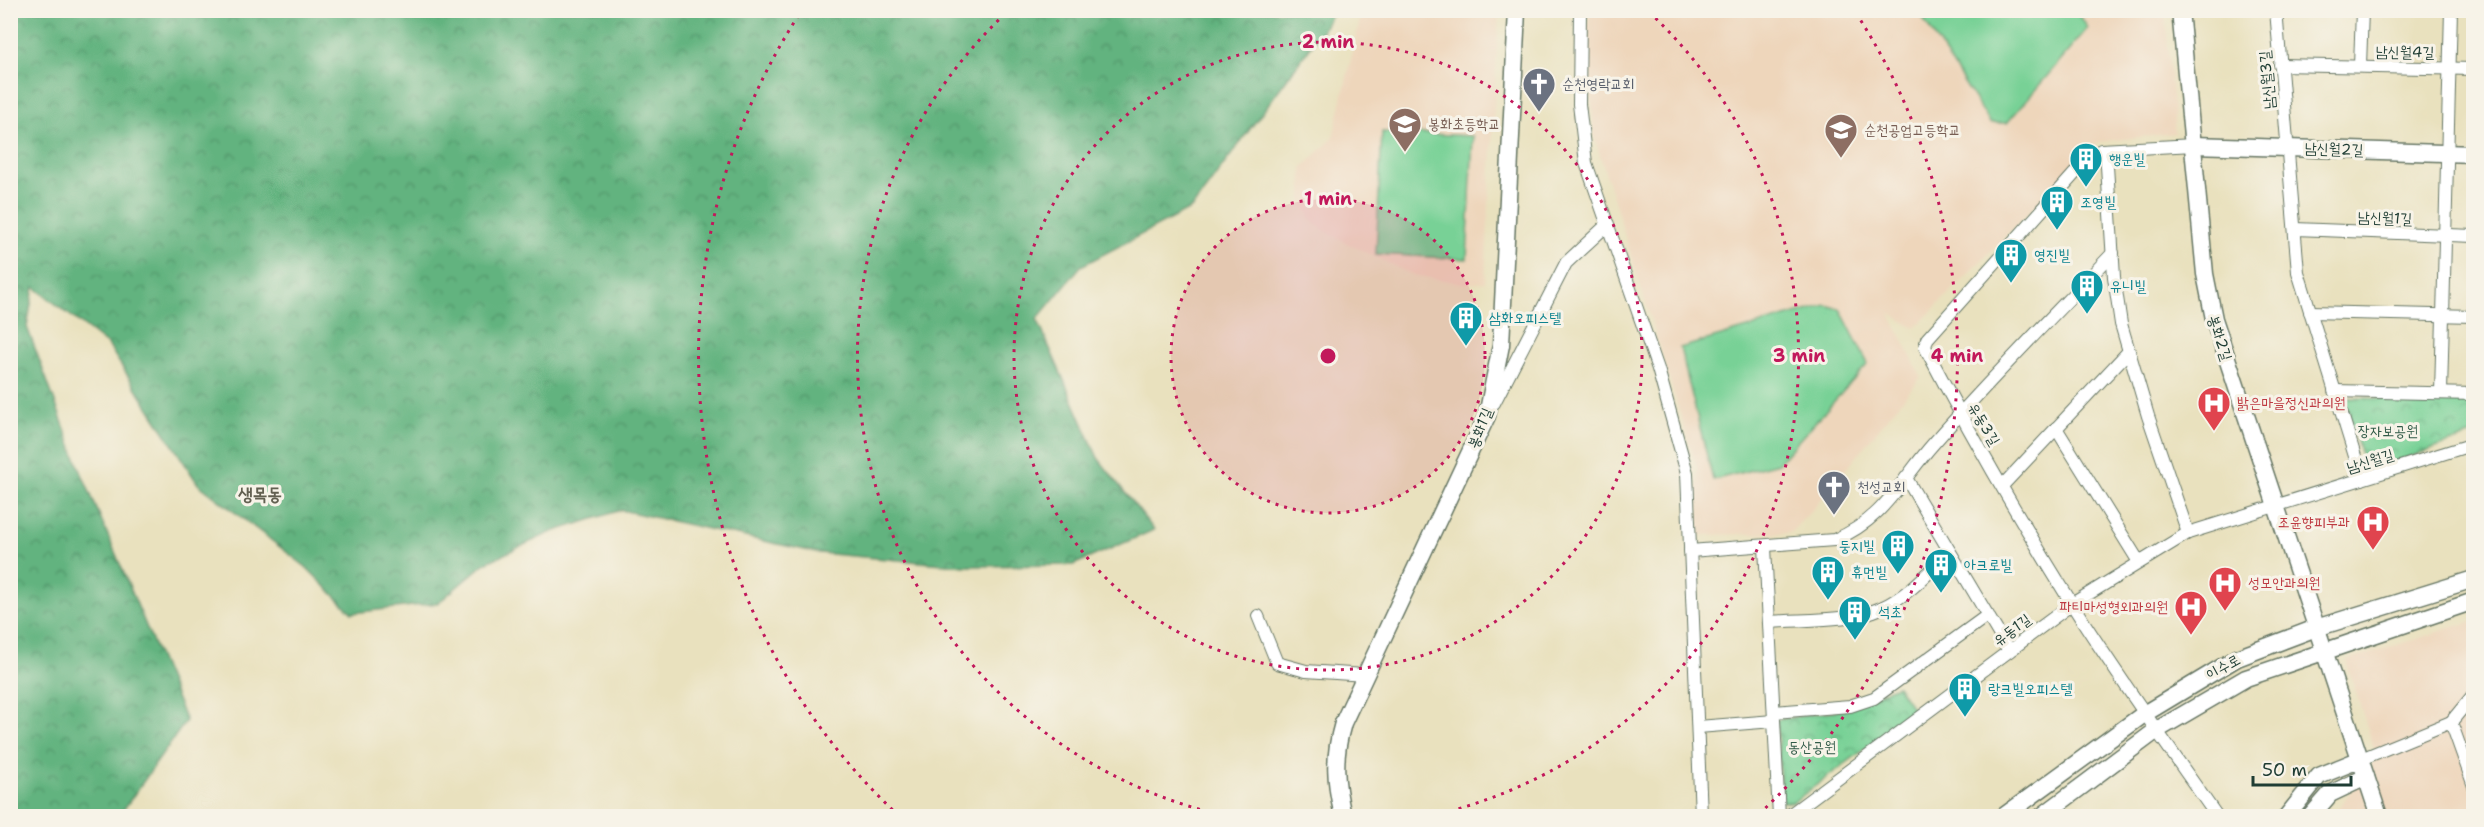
<svg xmlns="http://www.w3.org/2000/svg" width="2484" height="827" font-family="'Shantell Sans','Poor Story',sans-serif">
	<style>
		.built { fill: #eed6bb }
		.forest { fill: url(#forest-crowns); stroke: #40785a; stroke-width: 1.5 }
		.park { fill: url(#park-crowns); stroke: #4c8765; stroke-width: 1.5 }
		.garden { fill: #78d196; stroke: #4c8765; stroke-width: 1.5 }
		.lines { fill: none; stroke-linecap: round; stroke-linejoin: round }
		.street-casing { stroke: #667664; stroke-width: 14 }
		.secondary-casing { stroke: #667664; stroke-width: 19 }
		.street { stroke: #fff; stroke-width: 12 }
		.secondary { stroke: #fff; stroke-width: 16 }
		.ring { fill: none; stroke: #c2185b; stroke-width: 3; stroke-dasharray: 3 6 }
		.labels { text-anchor: middle; dominant-baseline: central; stroke-width: 6; stroke-linejoin: round; paint-order: stroke }
		.street-label { font-size: 15px; fill: #1f3d34; stroke: #f7f3e8 }
		.worship-label { font-size: 15px; fill: #5b616d; stroke: #f7f3e8; text-anchor: start }
		.education-label { font-size: 15px; fill: #785e54; stroke: #f7f3e8; text-anchor: start }
		.culture-label { font-size: 15px; fill: #0d838f; stroke: #f7f3e8; text-anchor: start }
		.health-label { font-size: 15px; fill: #be3a42; stroke: #f7f3e8; text-anchor: start }
		.park-label { font-size: 15px; fill: #315b48; stroke: #f7f3e8 }
		.quarter-label { font-size: 18px; font-weight: bold; fill: #636151; stroke: #f7f3e8 }
		.centre { fill: #c2185b; stroke: #f7f3e8; stroke-width: 3 }
		.ring-label { font-size: 18px; text-anchor: middle; font-weight: bold; fill: #c2185b; stroke: #f7f3e8; stroke-width: 6; stroke-linejoin: round; paint-order: stroke }
	</style>
	<defs>
		<pattern id="forest-crowns" width="20" height="18" patternUnits="userSpaceOnUse" patternTransform="scale(1.5)"><rect width="20" height="18" fill="#62b37f"/><path d="M2 6a3 3 0 1 1 6 0M12 15a3 3 0 1 1 6 0" fill="none" stroke="#509369"/></pattern>
		<pattern id="park-crowns" width="20" height="18" patternUnits="userSpaceOnUse" patternTransform="scale(1.5)"><rect width="20" height="18" fill="#78d196"/><path d="M2 6a3 3 0 1 1 6 0M12 15a3 3 0 1 1 6 0" fill="none" stroke="#62ab7b"/></pattern>
	</defs>
	<rect width="100%" height="100%" fill="#f7f3e8"/>
	<filter id="ink" filterUnits="userSpaceOnUse"><feTurbulence type="fractalNoise" baseFrequency=".0167" numOctaves="2"/><feDisplacementMap in="SourceGraphic" scale="12" xChannelSelector="R" yChannelSelector="G"/><feConvolveMatrix kernelMatrix="1 2 1 2 8 2 1 2 1" color-interpolation-filters="sRGB"/></filter>
	<filter id="wash" filterUnits="userSpaceOnUse"><feTurbulence type="fractalNoise" baseFrequency=".008" numOctaves="4" result="noise"/><feDisplacementMap in="SourceGraphic" scale="24" xChannelSelector="R" yChannelSelector="G"/><feGaussianBlur stdDeviation="1.35" result="paint"/><feColorMatrix in="noise" values="0 0 0 0 0 0 0 0 0 0 0 0 0 0 0 0 0 1.4 0 .05"/><feComposite in="paint" operator="in"/></filter>
	<g filter="url(#wash)">
		<rect width="100%" height="100%" fill="#e9e1be"/>
		<!-- built -->
		<g class="built">
			<polygon points="1590,10 2165,11 2175,133 2098,142 1915,328 1890,314 1921,377 1814,508 1790,533 1700,535 1697,468 1594,136 1587,26"/>
			<polygon points="1362,11 1499,11 1485,282 1465,284 1413,275 1345,242 1315,224 1302,202 1302,168 1333,138"/>
			<polygon points="2473,621 2473,816 2332,816 2377,758 2346,661"/>
		</g>
		<!-- forest -->
		<polygon class="forest" points="10,11 11,10 1333,11 1322,31 1192,208 1081,266 1037,319 1098,458 1154,530 1073,565 966,566 819,553 621,510 552,532 485,563 438,603 352,613 306,567 198,484 108,345 34,287 27,327 80,469 186,721 119,816 11,816"/>
		<!-- park -->
		<g class="park">
			<polygon points="2344,398 2473,400 2473,435 2366,472"/>
			<polygon points="1897,686 1915,712 1792,803 1781,801 1777,720 1839,710"/>
		</g>
		<!-- garden -->
		<g class="garden">
			<polygon points="1918,11 2077,11 2088,28 2007,123 1990,123"/>
			<polygon points="1382,132 1473,136 1467,259 1376,254"/>
			<polygon points="1826,305 1840,309 1868,364 1778,463 1713,480 1680,348"/>
		</g>
	</g>
	<g filter="url(#ink)">
		<g class="lines">
			<!-- street casing -->
			<g class="street-casing">
				<g id="street">
					<polyline points="1580,10 1579,104 1586,163 1658,369 1687,473 1701,816"/>
					<polyline points="2276,10 2298,272 2362,479"/>
					<polyline points="2280,65 2474,69"/>
					<polyline points="2360,66 2362,10"/>
					<path d="M2194,145l-93,5 -17,13 -157,176 -2,8c45,87 95,173 147,257 45,72 95,141 144,211"/>
					<polyline points="2106,150 2114,277 2121,324 2148,416 2188,533"/>
					<polyline points="2295,229 2474,236"/>
					<polyline points="2310,312 2474,316"/>
					<polyline points="2334,391 2474,394"/>
					<polyline points="2441,393 2451,10"/>
					<polyline points="1494,403 1566,263 1608,224"/>
					<polyline points="2056,428 2139,562"/>
					<polyline points="1906,478 2009,651"/>
					<polyline points="2003,485 2128,352"/>
					<polyline points="1765,547 1779,816"/>
					<path d="M1690,551l144,-11c50,-20 66,-59 100,-97 57,-65 119,-127 179,-190"/>
					<polyline points="1258,616 1277,663 1306,671 1365,675"/>
					<path d="M1770,622c34,-3 80,0 111,-14 27,-12 48,-36 69,-56"/>
					<polyline points="1774,712 1850,706 1874,698 1988,615"/>
					<polyline points="2451,722 2474,694"/>
					<polyline points="1698,727 1774,721"/>
					<polyline points="2361,759 2451,722 2474,786"/>
					<polyline points="1788,816 2072,604 2188,533 2474,444"/>
				</g>
			</g>
			<!-- secondary casing -->
			<g class="secondary-casing">
				<g id="secondary">
					<polyline points="2180,10 2205,274 2214,319 2379,816"/>
					<polyline points="2194,145 2474,154"/>
					<path d="M1343,816c-8,-34 -10,-59 0,-93l144,-307 14,-71 16,-335"/>
					<polyline points="2004,816 2144,714 2237,658 2316,628 2474,579"/>
					<polyline points="2042,816 2157,730 2246,678 2474,601"/>
					<polyline points="2287,816 2319,776 2361,759"/>
					<polyline points="2311,816 2330,794 2366,777"/>
				</g>
			</g>
			<!-- street -->
			<use href="#street" class="street"/>
			<!-- secondary -->
			<use href="#secondary" class="secondary"/>
		</g>
	</g>
	<!-- distance rings -->
	<circle cx="1328" cy="356" r="157" fill="#c2185b" fill-opacity=".12"/>
	<g class="ring">
		<circle cx="1328" cy="356" r="157"/>
		<circle cx="1328" cy="356" r="314"/>
		<path d="M1226 816A471 471 0 0 1 1007 12M1649 12A471 471 0 0 1 1430 816"/>
		<path d="M899 816A629 629 0 0 1 800 13M1856 13A629 629 0 0 1 1757 816"/>
	</g>
	<!-- icons -->
	<defs>
		<g id="church-pin" transform="scale(1.725)"><path d="M0 17L-7.5 6A9.5 9.5 0 1 1 7.5 6Z" fill="#6b7280" stroke="#f7f3e8"/><path d="M-1.2-6h2.4v3.5h3.3v2.4h-3.3V6h-2.4V-.1h-3.3v-2.4h3.3Z" fill="#fff"/></g>
		<g id="school-pin" transform="scale(1.725)"><path d="M0 17L-7.5 6A9.5 9.5 0 1 1 7.5 6Z" fill="#8d6e63" stroke="#f7f3e8"/><path d="M0-5L7-2L0 1L-7-2ZM-4 1L0 2.5L4 1V4Q0 6-4 4Z" fill="#fff"/></g>
		<g id="building-pin" transform="scale(1.725)"><path d="M0 17L-7.5 6A9.5 9.5 0 1 1 7.5 6Z" fill="#0f9aa8" stroke="#f7f3e8"/><path d="M-4-6H4V6H1V3H-1V6H-4ZM-2.5-4.3h1.7v1.8h-1.7ZM.8-4.3h1.7v1.8H.8ZM-2.5-1h1.7V.8h-1.7ZM.8-1h1.7V.8H.8Z" fill="#fff"/></g>
		<g id="hospital-pin" transform="scale(1.725)"><path d="M0 17L-7.5 6A9.5 9.5 0 1 1 7.5 6Z" fill="#e0444e" stroke="#f7f3e8"/><path d="M-5-5h3v3.5h4V-5h3V5h-3V1.5h-4V5h-3Z" fill="#fff"/></g>
	</defs>
	<g fill-rule="evenodd">
		<use href="#church-pin" x="1539" y="84"/>
		<use href="#school-pin" x="1405" y="124"/>
		<use href="#school-pin" x="1841" y="130"/>
		<use href="#building-pin" x="2086" y="159"/>
		<use href="#building-pin" x="2057" y="202"/>
		<use href="#building-pin" x="2011" y="255"/>
		<use href="#building-pin" x="2087" y="286"/>
		<use href="#building-pin" x="1466" y="318"/>
		<use href="#hospital-pin" x="2214" y="403"/>
		<use href="#church-pin" x="1834" y="487"/>
		<use href="#hospital-pin" x="2373" y="522"/>
		<use href="#building-pin" x="1898" y="546"/>
		<use href="#building-pin" x="1941" y="565"/>
		<use href="#building-pin" x="1828" y="572"/>
		<use href="#hospital-pin" x="2225" y="583"/>
		<use href="#hospital-pin" x="2191" y="607"/>
		<use href="#building-pin" x="1855" y="612"/>
		<use href="#building-pin" x="1965" y="689"/>
	</g>
	<g class="labels">
		<!-- street labels -->
		<g class="street-label">
			<text transform="translate(2405 52) rotate(1)">남신월4길</text>
			<text transform="translate(2267 80) rotate(-95)">남신월3길</text>
			<text transform="translate(2334 149) rotate(2)">남신월2길</text>
			<text transform="translate(2385 218) rotate(2)">남신월1길</text>
			<text transform="translate(2220 338) rotate(72)">봉화2길</text>
			<text transform="translate(1984 424) rotate(59)">유동3길</text>
			<text transform="translate(1480 428) rotate(-68)">봉화1길</text>
			<text transform="translate(2370 461) rotate(-17)">남신월길</text>
			<text transform="translate(2012 630) rotate(-37)">유동1길</text>
			<text transform="translate(2223 667) rotate(-29)">이수로</text>
		</g>
		<!-- worship labels -->
		<g class="worship-label">
			<text x="1562" y="84">순천영락교회</text>
			<text x="1857" y="487">천성교회</text>
		</g>
		<!-- education labels -->
		<g class="education-label">
			<text x="1428" y="124">봉화초등학교</text>
			<text x="1864" y="130">순천공업고등학교</text>
		</g>
		<!-- culture labels -->
		<g class="culture-label">
			<text x="2109" y="159">행운빌</text>
			<text x="2080" y="202">조영빌</text>
			<text x="2034" y="255">영진빌</text>
			<text x="2110" y="286">유니빌</text>
			<text x="1489" y="318">삼화오피스텔</text>
			<text x="1875" y="546" text-anchor="end">둥지빌</text>
			<text x="1964" y="565">아크로빌</text>
			<text x="1851" y="572">휴먼빌</text>
			<text x="1878" y="612">석초</text>
			<text x="1988" y="689">랑크빌오피스텔</text>
		</g>
		<!-- health labels -->
		<g class="health-label">
			<text x="2237" y="403">밝은마을정신과의원</text>
			<text x="2350" y="522" text-anchor="end">조윤향피부과</text>
			<text x="2248" y="583">성모안과의원</text>
			<text x="2168" y="607" text-anchor="end">파티마성형외과의원</text>
		</g>
		<!-- park labels -->
		<g class="park-label">
			<text x="2388" y="431">장자보공원</text>
			<text x="1812" y="747">동산공원</text>
		</g>
		<!-- quarter labels -->
		<g class="quarter-label">
			<text x="260" y="494">생목동</text>
		</g>
	</g>
	<circle cx="1328" cy="356" r="9" class="centre"/>
	<g class="ring-label">
		<text x="1328" y="48">2 min</text>
		<text x="1328" y="205">1 min</text>
		<text x="1799" y="362">3 min</text>
		<text x="1957" y="362">4 min</text>
	</g>
	<!-- margin -->
	<rect width="2484" height="827" fill="none" stroke="#f7f3e8" stroke-width="36"/>
	<!-- scale -->
	<path d="M2253 776v9h98v-9" fill="none" stroke="#1f3d34" stroke-width="3"/>
	<text x="2262" y="776" font-size="18" fill="#1f3d34" stroke="#f7f3e8" stroke-width="4.5" paint-order="stroke">50 m</text>
</svg>
